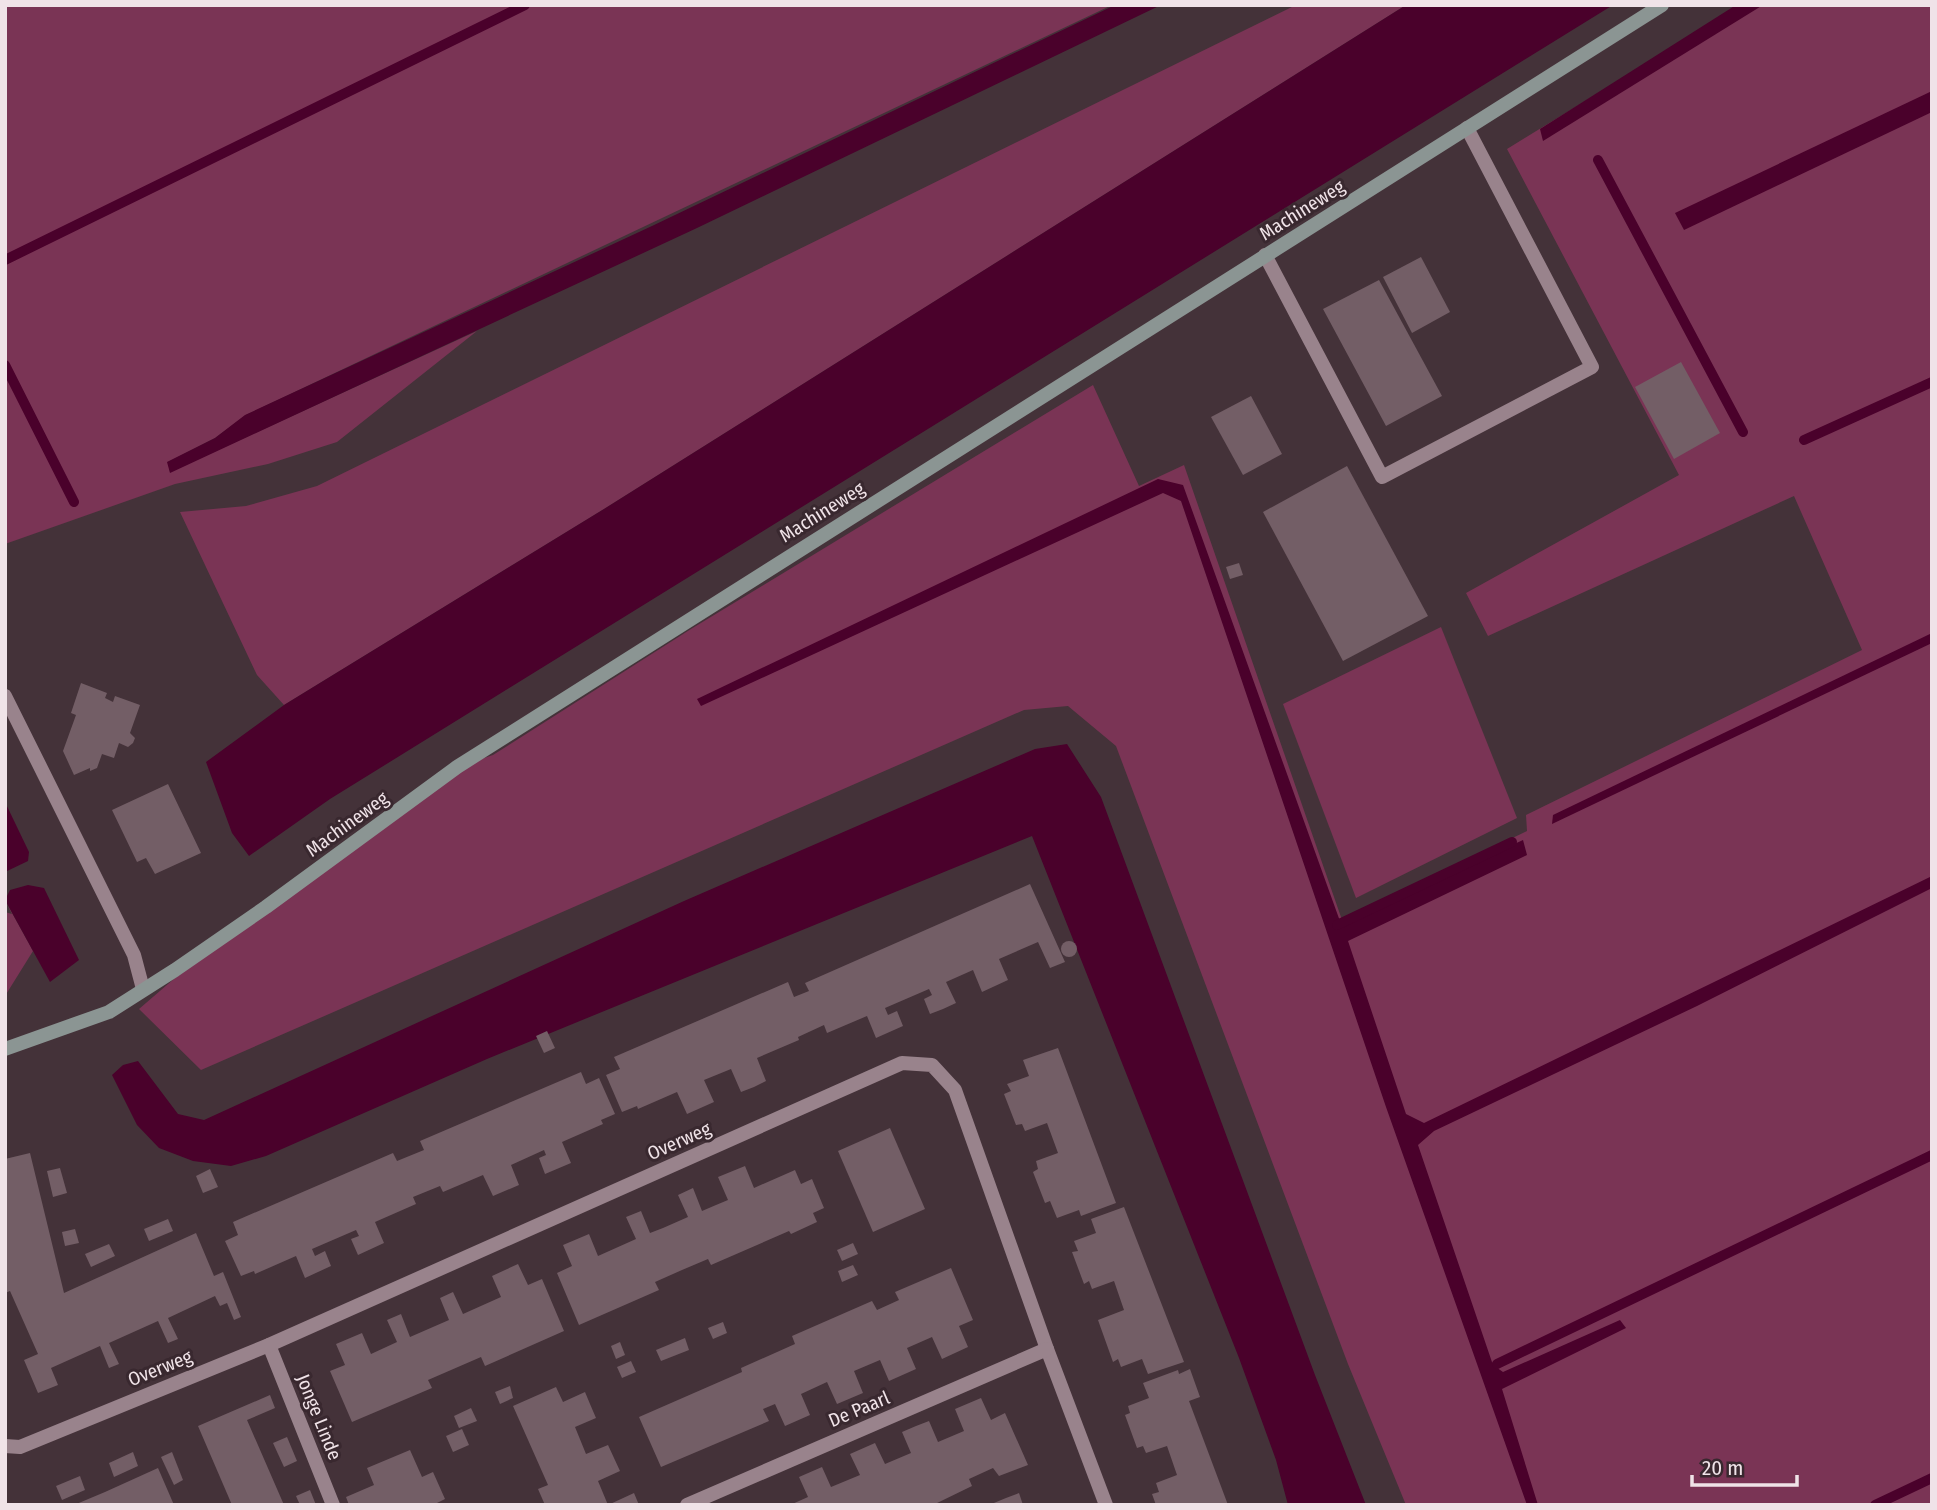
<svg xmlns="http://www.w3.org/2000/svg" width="1937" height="1510" font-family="'Fira Sans Condensed',sans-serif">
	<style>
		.green { fill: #7a3455 }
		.water { fill: #4a012b }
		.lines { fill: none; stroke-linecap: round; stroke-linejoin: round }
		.stream { stroke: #4a012b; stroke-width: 10 }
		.building { fill: #735e66 }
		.lane { stroke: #99838c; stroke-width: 14 }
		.street { stroke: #99838c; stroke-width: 14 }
		.secondary { stroke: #8b9593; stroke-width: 14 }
		.labels { text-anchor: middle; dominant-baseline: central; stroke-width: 6; stroke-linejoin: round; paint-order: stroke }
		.street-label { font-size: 19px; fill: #f0e3e8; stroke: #39282f }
	</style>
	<rect width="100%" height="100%" fill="#443239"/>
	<!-- green -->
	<g class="green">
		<polygon points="5,5 1112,5 246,415 215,438 168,462 170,472 477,331 337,442 268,464 175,484 5,544"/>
		<polygon points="1296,5 1406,5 604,509 284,705 257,675 180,512 246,506 317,486"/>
		<polygon points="1742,5 1932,5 1932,1505 1406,1505 1348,1364 1116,746 1068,706 1024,710 201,1070 139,1009 175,978 457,767 493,755 691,629 1093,385 1139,486 1184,465 1342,920 1527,831 1526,815 1862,650 1794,496 1488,636 1466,593 1679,475 1507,149"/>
		<polygon points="1441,627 1517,818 1356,898 1283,704"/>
		<polygon points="5,900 33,951 5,996 5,912 12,914"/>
	</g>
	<!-- water -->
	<g class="water">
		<polygon points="1115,5 1161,5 697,228 170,473 167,462 215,438 245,415 652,226"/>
		<polygon points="1406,5 1613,5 330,799 249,856 232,833 206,762 284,705 604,509"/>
		<polygon points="1736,5 1763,5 1543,141 1540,129"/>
		<polygon points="1932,91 1932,112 1684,230 1675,213"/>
		<polygon points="1158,479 1183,485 1341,924 1523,840 1527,855 1348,941 1406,1114 1424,1123 1932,876 1932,888 1697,1006 1434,1131 1418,1145 1493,1365 1503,1372 1620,1320 1626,1328 1502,1389 1538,1505 1527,1505 1386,1107 1181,501 1163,493 701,706 697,699"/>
		<polygon points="1932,633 1932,643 1552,824 1553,815"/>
		<polygon points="1067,744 1101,797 1315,1375 1366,1505 1288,1505 1276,1460 1239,1358 1032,836 487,1059 266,1156 231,1166 193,1161 159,1148 137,1125 112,1075 123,1065 138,1061 178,1114 204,1120 684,901 1035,749"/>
		<polygon points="5,802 29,852 28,861 5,872"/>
		<polygon points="28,885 44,888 79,960 50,982 5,900 10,890"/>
	</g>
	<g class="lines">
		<!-- stream -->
		<g class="stream">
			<polyline points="1598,160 1743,432"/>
			<polyline points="5,260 525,5"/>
			<polyline points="5,365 74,502"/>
			<polyline points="1804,440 1932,382"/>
			<polyline points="1337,925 1512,842"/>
			<polyline points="1497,1364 1932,1155"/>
			<polyline points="1875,1505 1932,1478"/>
		</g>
	</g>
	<!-- building -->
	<g class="building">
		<polygon points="1421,257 1450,312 1412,333 1383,277"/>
		<polygon points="1379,280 1442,396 1386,426 1323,309"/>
		<polygon points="1681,362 1720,433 1674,459 1635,387"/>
		<polygon points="1251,396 1282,454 1243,475 1211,417"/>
		<polygon points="1347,466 1428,616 1343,661 1263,512"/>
		<polygon points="1239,563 1243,575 1230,579 1226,567"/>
		<polygon points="81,683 107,693 105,698 113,702 115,696 140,705 130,733 135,738 133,743 128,747 119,743 114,758 102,754 97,768 90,771 90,768 74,775 63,751 76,715 71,713"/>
		<polygon points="168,784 201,853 155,874 146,858 137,862 112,810"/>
		<polygon points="1030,884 1065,962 1050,968 1038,942 999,959 1008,980 982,992 973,970 946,982 956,1003 943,1009 930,1014 924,999 932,995 929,989 885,1008 888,1015 897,1011 903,1026 876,1038 867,1016 827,1033 824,1025 798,1037 799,1040 757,1058 766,1081 754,1087 741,1092 731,1069 704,1080 714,1102 687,1114 677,1092 638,1109 637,1106 622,1112 606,1075 620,1069 614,1057 788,982 794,997 809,991 805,983"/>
		<circle cx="1069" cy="949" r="8"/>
		<polygon points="547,1031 555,1048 544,1053 536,1036"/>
		<polygon points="1058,1048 1116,1203 1081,1216 1079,1210 1057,1218 1050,1201 1045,1203 1033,1172 1038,1169 1036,1161 1058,1153 1047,1123 1025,1131 1022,1124 1016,1125 1004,1094 1011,1091 1007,1084 1029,1076 1023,1060"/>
		<polygon points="581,1072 586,1084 599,1078 615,1114 601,1120 603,1124 562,1142 571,1163 545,1174 539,1158 546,1155 544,1150 511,1165 519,1185 493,1196 483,1175 443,1192 440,1186 413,1197 416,1204 375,1222 384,1243 358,1255 351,1239 359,1236 356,1230 312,1249 315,1256 325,1251 331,1266 305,1278 296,1256 255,1274 254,1271 241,1276 225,1241 238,1235 233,1222 393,1153 397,1161 424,1150 420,1141"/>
		<polygon points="890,1128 925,1209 873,1232 838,1151"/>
		<polygon points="30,1153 64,1293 196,1233 214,1276 223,1272 241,1317 234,1320 227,1303 220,1306 215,1296 168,1318 178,1339 168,1343 158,1321 109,1343 119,1364 109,1368 100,1346 51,1368 58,1385 38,1393 24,1360 38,1354 10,1291 5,1293 5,1159"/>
		<polygon points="745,1166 754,1188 795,1170 801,1184 812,1179 824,1208 813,1213 817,1222 791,1234 789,1231 711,1265 708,1259 682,1270 655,1282 659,1290 579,1325 557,1273 572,1266 563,1245 589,1234 598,1256 636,1239 626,1217 641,1211 650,1233 663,1228 688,1217 678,1195 693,1188 702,1211 716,1205 728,1200 718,1177"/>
		<polygon points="60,1168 67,1193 53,1197 47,1171"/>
		<polygon points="210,1169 218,1187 203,1193 196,1176"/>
		<polygon points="1124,1207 1184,1362 1148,1374 1142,1359 1121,1367 1118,1359 1113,1362 1098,1320 1124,1310 1114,1281 1092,1289 1089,1281 1084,1284 1072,1252 1078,1251 1074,1241 1096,1233 1091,1219"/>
		<polygon points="168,1219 173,1231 149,1241 144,1229"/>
		<polygon points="75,1229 79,1243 65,1246 62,1232"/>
		<polygon points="853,1243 858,1254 842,1261 837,1250"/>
		<polygon points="109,1244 115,1256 91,1267 85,1254"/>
		<polygon points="518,1264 528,1285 542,1279 564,1331 485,1366 481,1357 428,1380 432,1388 352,1422 330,1371 345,1365 336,1344 362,1333 371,1354 397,1342 387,1320 401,1314 410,1337 449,1320 440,1298 453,1292 463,1314 501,1297 492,1276"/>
		<polygon points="853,1265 858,1275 842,1282 838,1271"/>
		<polygon points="951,1268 973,1320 959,1326 968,1347 942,1359 932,1337 907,1348 916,1369 889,1381 880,1360 854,1371 863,1393 837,1404 827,1382 801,1394 810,1415 785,1426 775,1404 763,1409 769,1421 661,1467 639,1417 742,1372 741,1368 795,1344 792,1336 872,1301 877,1310 899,1300 895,1292"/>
		<polygon points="723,1322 727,1333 713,1339 708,1328"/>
		<polygon points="685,1338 689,1350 661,1361 656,1350"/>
		<polygon points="620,1342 625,1355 616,1359 611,1346"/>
		<polygon points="631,1361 636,1372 622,1378 617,1367"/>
		<polygon points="1190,1369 1200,1397 1189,1401 1228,1505 1156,1505 1152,1494 1159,1492 1156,1483 1177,1475 1167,1446 1146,1453 1143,1446 1137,1448 1125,1415 1130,1413 1128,1406 1149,1398 1143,1383 1178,1370 1179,1374"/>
		<polygon points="510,1386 513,1398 500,1404 495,1392"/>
		<polygon points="556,1387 563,1402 585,1392 590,1404 596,1418 575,1427 586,1454 608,1445 620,1471 598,1481 608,1505 634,1493 639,1505 545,1505 538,1489 548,1485 513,1406"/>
		<polygon points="270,1395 275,1408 247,1420 284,1505 232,1505 198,1426"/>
		<polygon points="981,1398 991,1420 1005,1413 1028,1465 999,1476 993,1468 969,1479 972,1486 933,1505 916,1505 915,1503 910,1505 790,1505 808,1497 799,1477 822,1467 831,1487 860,1475 850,1454 875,1443 885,1464 911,1453 902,1432 916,1426 929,1421 938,1442 964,1431 955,1409"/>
		<polygon points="471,1408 477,1421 459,1428 454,1416"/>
		<polygon points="462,1429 469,1445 453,1452 446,1436"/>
		<polygon points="287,1437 297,1461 284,1467 273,1443"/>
		<polygon points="410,1450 422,1477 433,1472 445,1499 433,1505 349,1505 346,1497 374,1485 367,1468"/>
		<polygon points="133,1452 138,1466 114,1477 109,1463"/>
		<polygon points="172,1452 183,1480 174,1485 161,1457"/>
		<polygon points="158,1468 174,1505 74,1505 105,1492"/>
		<polygon points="80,1476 85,1490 62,1500 56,1486"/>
		<polygon points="310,1490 316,1505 300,1505 296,1496"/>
		<polygon points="1019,1493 1023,1505 989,1505 1006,1498"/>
	</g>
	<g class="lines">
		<!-- lane -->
		<g class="lane">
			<polyline points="1265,255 1382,477 1592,367 1467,128"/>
			<polyline points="5,696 134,955 143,989"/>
		</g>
		<!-- street -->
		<g class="street">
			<polyline points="269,1345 333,1505"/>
			<polyline points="5,1446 20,1447 269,1345 902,1063 932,1065 955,1090 1047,1349 1106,1505"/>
			<polyline points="687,1505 1047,1349"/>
		</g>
		<!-- secondary -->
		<polyline class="secondary" points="5,1049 109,1012 175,970 266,907 457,767 1662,5"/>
	</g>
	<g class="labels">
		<!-- street labels -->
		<g class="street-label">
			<text transform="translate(1302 210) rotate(-32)">Machineweg</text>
			<text transform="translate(822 512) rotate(-32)">Machineweg</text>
			<text transform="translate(347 824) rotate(-36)">Machineweg</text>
			<text transform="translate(679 1141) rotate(-24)">Overweg</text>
			<text transform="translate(160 1368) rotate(-22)">Overweg</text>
			<text transform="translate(859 1409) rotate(-23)">De Paarl</text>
			<text transform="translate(319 1417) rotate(68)">Jonge Linde</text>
		</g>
	</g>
	<!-- border -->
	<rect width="1937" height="1510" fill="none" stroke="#f0e3e8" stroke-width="14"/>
	<!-- scale -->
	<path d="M1692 1475v10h105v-10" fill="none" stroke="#f0e3e8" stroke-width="3.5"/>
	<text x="1702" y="1475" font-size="21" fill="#f0e3e8" stroke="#39282f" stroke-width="5" paint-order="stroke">20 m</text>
</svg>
